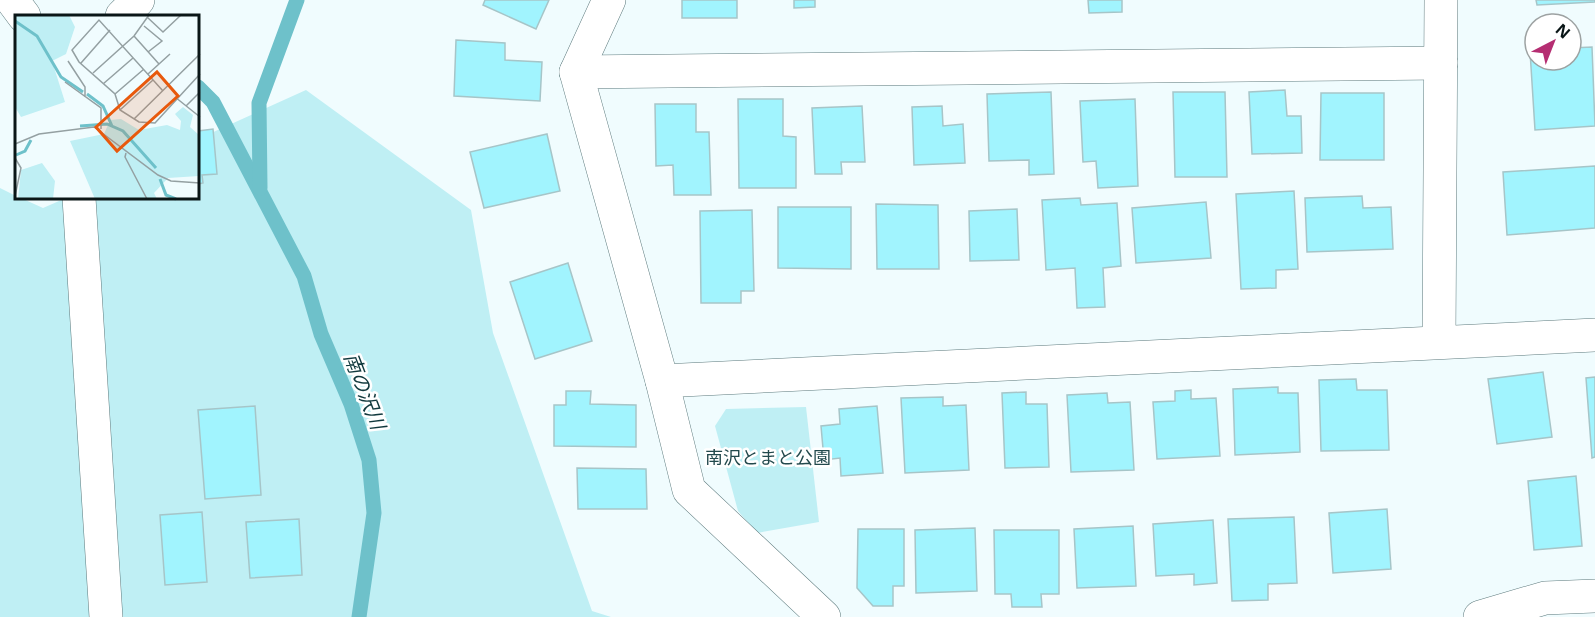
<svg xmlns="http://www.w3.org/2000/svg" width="1595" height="617" font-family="'Noto Sans','Noto Sans JP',sans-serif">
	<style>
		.green { fill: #bfeff4 }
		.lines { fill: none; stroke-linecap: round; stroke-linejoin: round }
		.stream { stroke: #6ec1ca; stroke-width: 15 }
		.building { fill: #a1f4fe; stroke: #a6c5c8; stroke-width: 1.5 }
		.street-casing { stroke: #5e7b7e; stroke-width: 34 }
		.street { stroke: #fff; stroke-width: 33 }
		.labels { text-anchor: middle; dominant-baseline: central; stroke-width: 5; stroke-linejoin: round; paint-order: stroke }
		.park-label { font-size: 18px; fill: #22494d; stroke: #fff }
		.water-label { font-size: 20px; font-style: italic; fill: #10393d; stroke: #fff }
		.inset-river { fill: none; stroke: #6ec1ca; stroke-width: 3 }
		.inset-road { fill: none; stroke: #94a0a2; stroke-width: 1.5 }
		.view { fill: #e8590c; fill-opacity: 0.15; stroke: #e8590c; stroke-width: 3 }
		.inset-edge { fill: none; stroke: #0a1617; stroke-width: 3 }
	</style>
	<rect width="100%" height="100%" fill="#f0fcfe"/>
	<!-- green -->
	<g class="green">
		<polygon points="306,90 471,210 493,333 592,611 611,617 0,617 0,188 16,196 16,198 21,198 43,208 66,198 198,198 198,139"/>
		<polygon points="806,407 819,522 757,533 738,511 715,426 726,409"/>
	</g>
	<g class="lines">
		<!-- stream -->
		<g class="stream">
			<polyline points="198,87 213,102 304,276 321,334 351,404 369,460 374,513 359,617"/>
			<polyline points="260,188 259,103 297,0"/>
		</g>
	</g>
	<!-- building -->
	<g class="building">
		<polygon points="485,0 549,0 536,29 483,5"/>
		<rect x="682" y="0" width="55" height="18"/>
		<polygon points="794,0 815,0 815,7 794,8"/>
		<polygon points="1088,0 1122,0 1122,12 1089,13"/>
		<polygon points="1536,0 1595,0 1595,2 1537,5"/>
		<polygon points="456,40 505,43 505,60 542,62 540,101 454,96"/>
		<polygon points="1592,47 1595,126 1535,130 1530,51 1535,50 1535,60 1571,60 1571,48"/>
		<polygon points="1285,90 1287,116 1301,116 1302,153 1252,154 1249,92"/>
		<polygon points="1051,92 1054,174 1029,175 1029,160 989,161 987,94"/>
		<polygon points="1173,92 1225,92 1227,177 1175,177"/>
		<polygon points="1321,93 1384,93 1384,160 1320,160"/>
		<polygon points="738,99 783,99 783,136 796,137 796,188 739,188"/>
		<polygon points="1135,99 1138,186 1098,188 1096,161 1083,162 1080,101"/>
		<polygon points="655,104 696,104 696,132 709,132 711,195 674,195 673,165 656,166"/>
		<polygon points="862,106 865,162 841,162 842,174 815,174 812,108"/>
		<polygon points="942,106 943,126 963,124 965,163 914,165 912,107"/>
		<polygon points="213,129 217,174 202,175 203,183 198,184 198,131"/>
		<polygon points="547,134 560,191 484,208 470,152"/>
		<polygon points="1595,166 1595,228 1507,235 1503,172"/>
		<polygon points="1294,191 1298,269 1276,270 1276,288 1241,289 1236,194"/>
		<polygon points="1362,196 1363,208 1391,207 1393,249 1307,252 1305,198"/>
		<polygon points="1080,198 1081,205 1117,203 1121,266 1103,268 1105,307 1077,308 1075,268 1046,270 1042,200"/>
		<polygon points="1206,202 1211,258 1136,263 1132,208"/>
		<polygon points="876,204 938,205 939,269 877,269"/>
		<polygon points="778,207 851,207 851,269 778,268"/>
		<polygon points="1017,209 1019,260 970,261 969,211"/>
		<polygon points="752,210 754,291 741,291 741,303 701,303 700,211"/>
		<polygon points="568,263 592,341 535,359 510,282"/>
		<polygon points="1543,372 1552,437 1497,444 1488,379"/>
		<polygon points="1595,377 1595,457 1592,458 1586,378"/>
		<polygon points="1356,379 1357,390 1387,390 1389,450 1321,451 1319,380"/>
		<polygon points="1278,387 1278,393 1298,393 1300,452 1235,455 1233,389"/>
		<polygon points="1191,390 1191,399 1216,398 1220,456 1157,459 1153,402 1175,401 1175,391"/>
		<polygon points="566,391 591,391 590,404 636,405 636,447 554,446 554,405 566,405"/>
		<polygon points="1026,392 1026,404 1047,404 1049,467 1005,468 1002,393"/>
		<polygon points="1107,393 1108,403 1130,402 1134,470 1071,472 1067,395"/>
		<polygon points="943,397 943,406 966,405 969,470 905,473 901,398"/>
		<polygon points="255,406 261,495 205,499 198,410"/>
		<polygon points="877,406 883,473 841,476 840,458 824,460 821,426 840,424 839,409"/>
		<polygon points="577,468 646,469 647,509 578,509"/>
		<polygon points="1576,476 1582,546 1534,550 1528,481"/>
		<polygon points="1387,509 1391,569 1333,573 1329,513"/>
		<polygon points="202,512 207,582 165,585 160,515"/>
		<polygon points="1294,517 1297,583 1268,584 1268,600 1232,601 1228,519"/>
		<polygon points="299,519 302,575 250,578 246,522"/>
		<polygon points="1213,520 1217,583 1194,585 1194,574 1156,576 1153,524"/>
		<polygon points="1133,526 1136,586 1077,588 1074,529"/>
		<polygon points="975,528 977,591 916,593 915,530"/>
		<polygon points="858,529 904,529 904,586 893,586 893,606 873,606 857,588"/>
		<polygon points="994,530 1059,530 1059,594 1041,594 1042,607 1012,607 1011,594 995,594"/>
	</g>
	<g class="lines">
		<!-- street casing -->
		<g class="street-casing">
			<g id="street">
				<polyline points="12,0 24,16"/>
				<polyline points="609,0 576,72 662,381 689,490 824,617"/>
				<polyline points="122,16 138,0"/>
				<polyline points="576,72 1441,63"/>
				<polyline points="79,198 106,617"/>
				<polyline points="1439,342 1441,0"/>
				<polyline points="662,381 1595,335"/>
				<polyline points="1480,617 1545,598 1595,596"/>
			</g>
		</g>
		<!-- street -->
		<use href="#street" class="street"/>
	</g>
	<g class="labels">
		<!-- park labels -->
		<g class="park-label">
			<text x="768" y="457">南沢とまと公園</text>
		</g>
		<!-- water labels -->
		<g class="water-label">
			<text transform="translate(365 391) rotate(69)">南の沢川</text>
		</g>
	</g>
	<!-- overview -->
	<g transform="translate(15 15)">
		<rect width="184" height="184" fill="#f0fcfe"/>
		<path d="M0,0h54l6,12 -9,27 -14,7 13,41 -44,15 -6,-10zM168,92l10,8 -3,12 9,8v41l-31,2 -14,15 3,6h-62l-25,-58 34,-7 6,-14 11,-1 18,11 28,-5 13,5 1,-9 -6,-7zM27,148l13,18 -2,18h-35l3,-29z" fill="#bfeff4"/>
		<path class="inset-river" d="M0,6l22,15 24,41 22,15M72,79l16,12 9,20M65,111l27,-2 16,7 33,37M1,140l9,-4 6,-11M145,164l6,16 10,4"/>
		<path class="inset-road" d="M132,2l16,15 18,-17M129,11l18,15 -14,11M119,21l25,28M53,46l17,26v10M66,48l29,-33M78,58l41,-37 15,-21M133,59l22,-20M50,67l36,26v21M88,69l30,-26M148,76l-64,-71 -27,30 7,12 36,32 5,16 19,12 16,1 45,-49M100,79l29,-25M160,82l25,20M171,91l14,-14M105,95l33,-30M119,104l66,-65M0,129l24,-10 55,-7 64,48 13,6 29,2M111,138l-1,4 22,42M0,143l6,10 -6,28"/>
		<path class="view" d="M142,57l21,24 -61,55 -21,-24z"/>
		<rect width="184" height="184" class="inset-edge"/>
	</g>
	<!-- north arrow -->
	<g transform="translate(1553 42) rotate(42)"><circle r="28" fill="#ffffff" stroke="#9da2a2" stroke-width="1.5"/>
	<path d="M0-4.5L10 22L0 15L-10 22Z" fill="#b52e72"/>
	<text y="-9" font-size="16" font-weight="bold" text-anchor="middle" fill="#0a1617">N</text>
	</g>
</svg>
